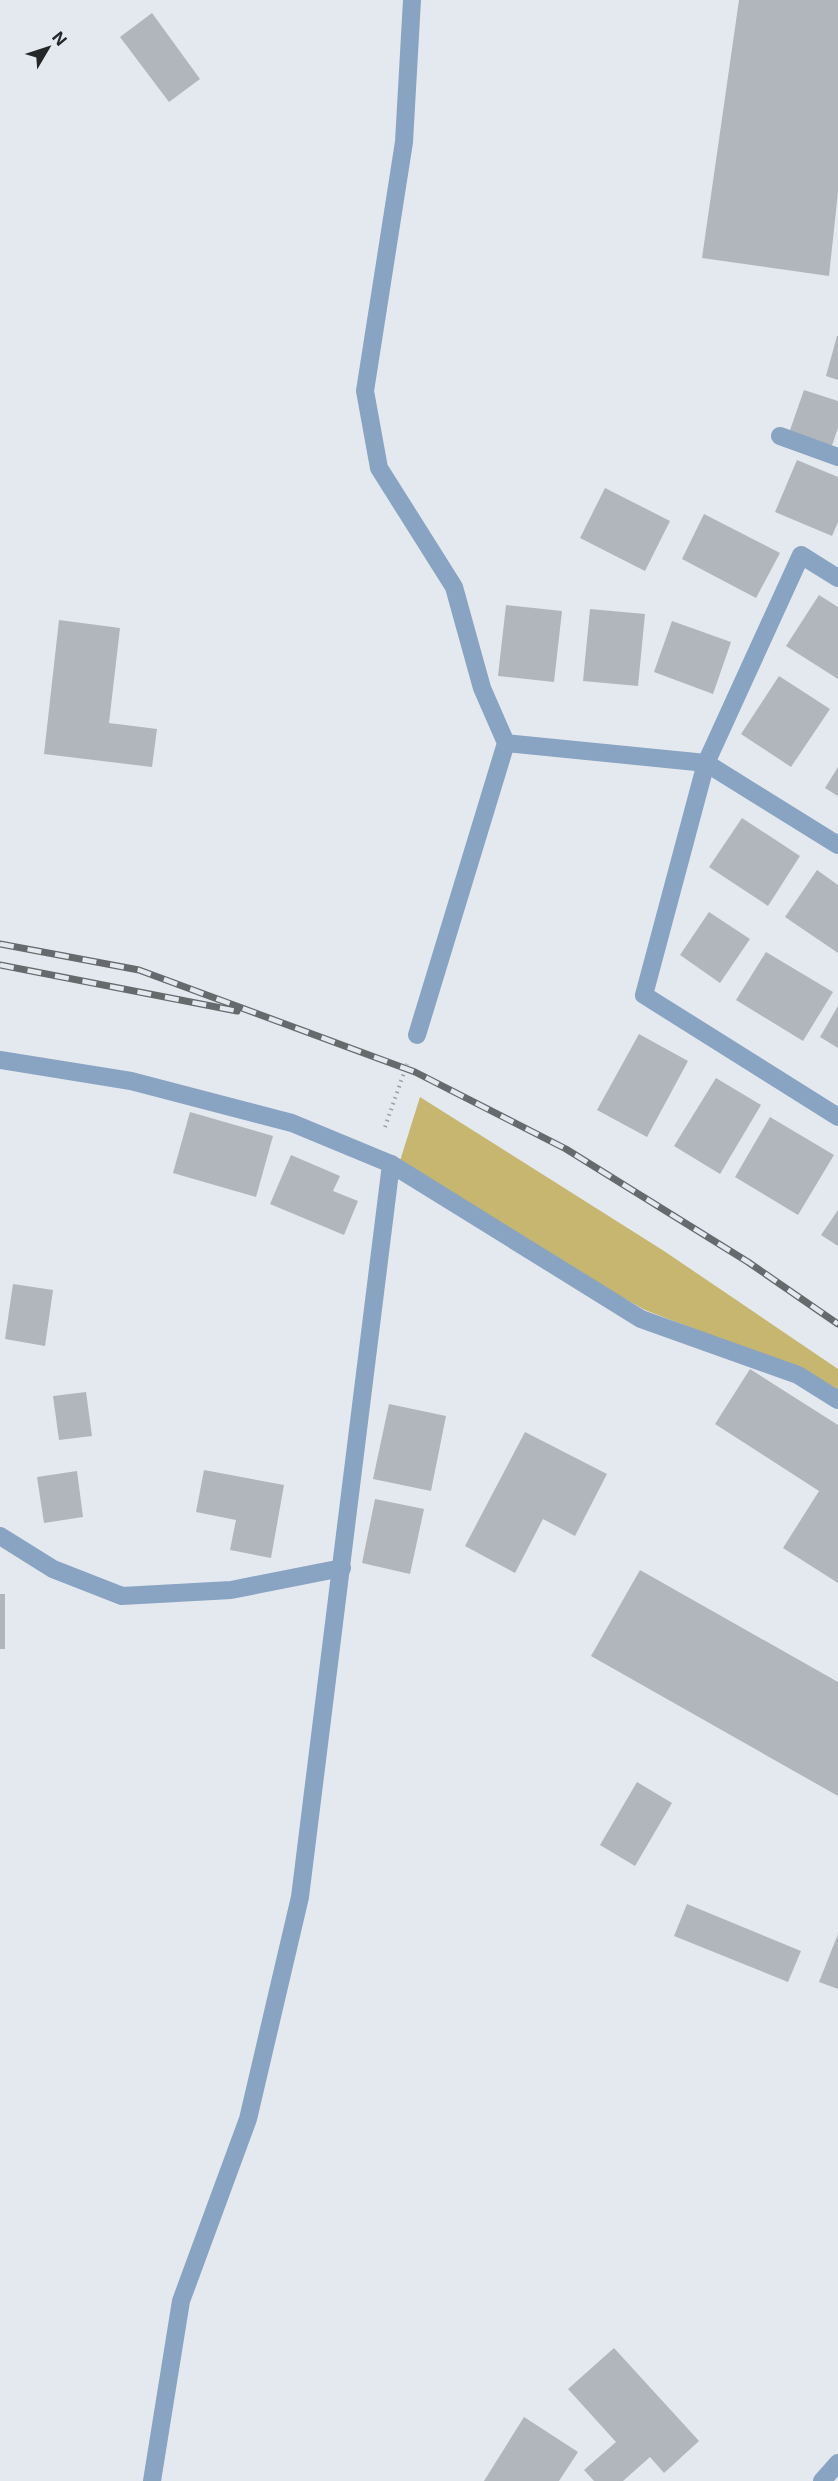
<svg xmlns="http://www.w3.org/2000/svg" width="838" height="2481" font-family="Inter,sans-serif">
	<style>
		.green { fill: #c7b670 }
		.building { fill: #b1b6bc }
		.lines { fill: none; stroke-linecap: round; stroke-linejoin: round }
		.path { stroke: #9da0a5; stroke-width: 4; stroke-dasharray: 1.5 4.5; stroke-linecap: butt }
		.minor { stroke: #89a3c3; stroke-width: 18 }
		.rail-casing { stroke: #676a6d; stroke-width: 7 }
		.rail { stroke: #e4e9ef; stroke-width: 4.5; stroke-dasharray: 14; stroke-linecap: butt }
	</style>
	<rect width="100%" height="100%" fill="#e4e9ef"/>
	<!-- green -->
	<polygon class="green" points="420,1097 664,1251 838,1369 838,1393 801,1370 645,1310 540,1251 399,1164"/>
	<!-- building -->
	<g class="building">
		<polygon points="739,0 838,0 838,192 829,276 702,258"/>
		<polygon points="152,13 200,79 169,102 120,37"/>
		<polygon points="837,336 838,336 838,380 826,376"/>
		<polygon points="804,390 838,401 838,428 831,448 789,433"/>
		<polygon points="797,460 838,477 838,522 832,536 775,512"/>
		<polygon points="605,488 670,521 645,571 580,538"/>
		<polygon points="704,514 780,553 756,598 682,559"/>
		<polygon points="819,595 838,607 838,679 786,646"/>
		<polygon points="506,605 562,611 554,682 498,676"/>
		<polygon points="590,609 645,614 638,686 583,681"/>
		<polygon points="59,620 120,628 109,723 157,729 152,767 44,754"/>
		<polygon points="672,621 731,642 713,694 654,672"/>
		<polygon points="779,676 830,709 791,767 741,734"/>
		<polygon points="838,767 838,796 825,788"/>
		<polygon points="742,818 800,856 768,906 709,867"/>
		<polygon points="817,870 838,885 838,953 785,917"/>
		<polygon points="709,912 750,939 720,983 680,955"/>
		<polygon points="766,952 833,992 803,1041 736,1000"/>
		<polygon points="838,1006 838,1048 820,1037"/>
		<polygon points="639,1034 688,1061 647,1137 597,1110"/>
		<polygon points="716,1078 761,1105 720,1174 674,1146"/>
		<polygon points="190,1112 273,1136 256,1197 173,1173"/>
		<polygon points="770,1117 834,1155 798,1215 735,1177"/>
		<polygon points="291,1155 340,1176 333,1191 358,1201 344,1235 270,1204"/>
		<polygon points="838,1210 838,1246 821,1235"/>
		<polygon points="13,1284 53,1290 45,1346 5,1339"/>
		<polygon points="750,1369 838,1425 838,1583 783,1548 819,1491 715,1424"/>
		<polygon points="86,1392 92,1436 59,1440 53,1396"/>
		<polygon points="389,1404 446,1416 431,1491 373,1479"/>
		<polygon points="525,1432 607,1474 575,1536 543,1519 515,1573 465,1546"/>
		<polygon points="204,1470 284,1485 271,1558 230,1550 236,1520 196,1512"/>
		<polygon points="77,1471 83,1517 44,1523 37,1477"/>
		<polygon points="375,1499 424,1509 410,1574 362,1563"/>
		<polygon points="640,1570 838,1682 838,1796 591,1656"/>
		<rect x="0" y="1594" width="5" height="55"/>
		<polygon points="637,1782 672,1803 635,1866 600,1845"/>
		<polygon points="687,1904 801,1951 788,1982 674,1936"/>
		<polygon points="838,1934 838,1989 819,1982"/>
		<polygon points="614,2348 699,2441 664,2473 650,2457 623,2481 594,2481 584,2470 616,2442 568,2389"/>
		<polygon points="524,2417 578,2452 559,2481 484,2481"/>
	</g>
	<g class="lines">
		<!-- path -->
		<polyline class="path" points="385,1127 407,1064"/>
		<!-- minor -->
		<g class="minor">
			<polyline points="412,0 404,142 365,391 379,468 454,587 482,688 506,743 417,1035"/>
			<polyline points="780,436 838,457"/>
			<polyline points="838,578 801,555 706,763 644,995 838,1117"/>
			<polyline points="506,743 706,763 838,845"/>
			<polyline points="0,1060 131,1081 292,1123 391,1164 641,1319 798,1375 838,1400"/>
			<polyline points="0,1536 53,1569 122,1596 231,1590 342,1568"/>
			<polyline points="152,2481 181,2301 248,2119 300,1897 391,1164"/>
			<polyline points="822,2481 838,2463"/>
		</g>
		<!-- rail casing -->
		<g class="rail-casing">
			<g id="rail">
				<polyline points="0,944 139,970 415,1072 566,1149 748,1262 838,1324"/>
				<polyline points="0,965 237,1011"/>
			</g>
		</g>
		<!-- rail -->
		<use href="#rail" class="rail"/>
	</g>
	<!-- north arrow -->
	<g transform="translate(48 48) rotate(51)" stroke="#e4e9ef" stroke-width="4.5" paint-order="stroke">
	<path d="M0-4.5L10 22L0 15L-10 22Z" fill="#242628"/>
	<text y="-9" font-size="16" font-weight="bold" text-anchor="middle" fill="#242628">N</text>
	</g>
</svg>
